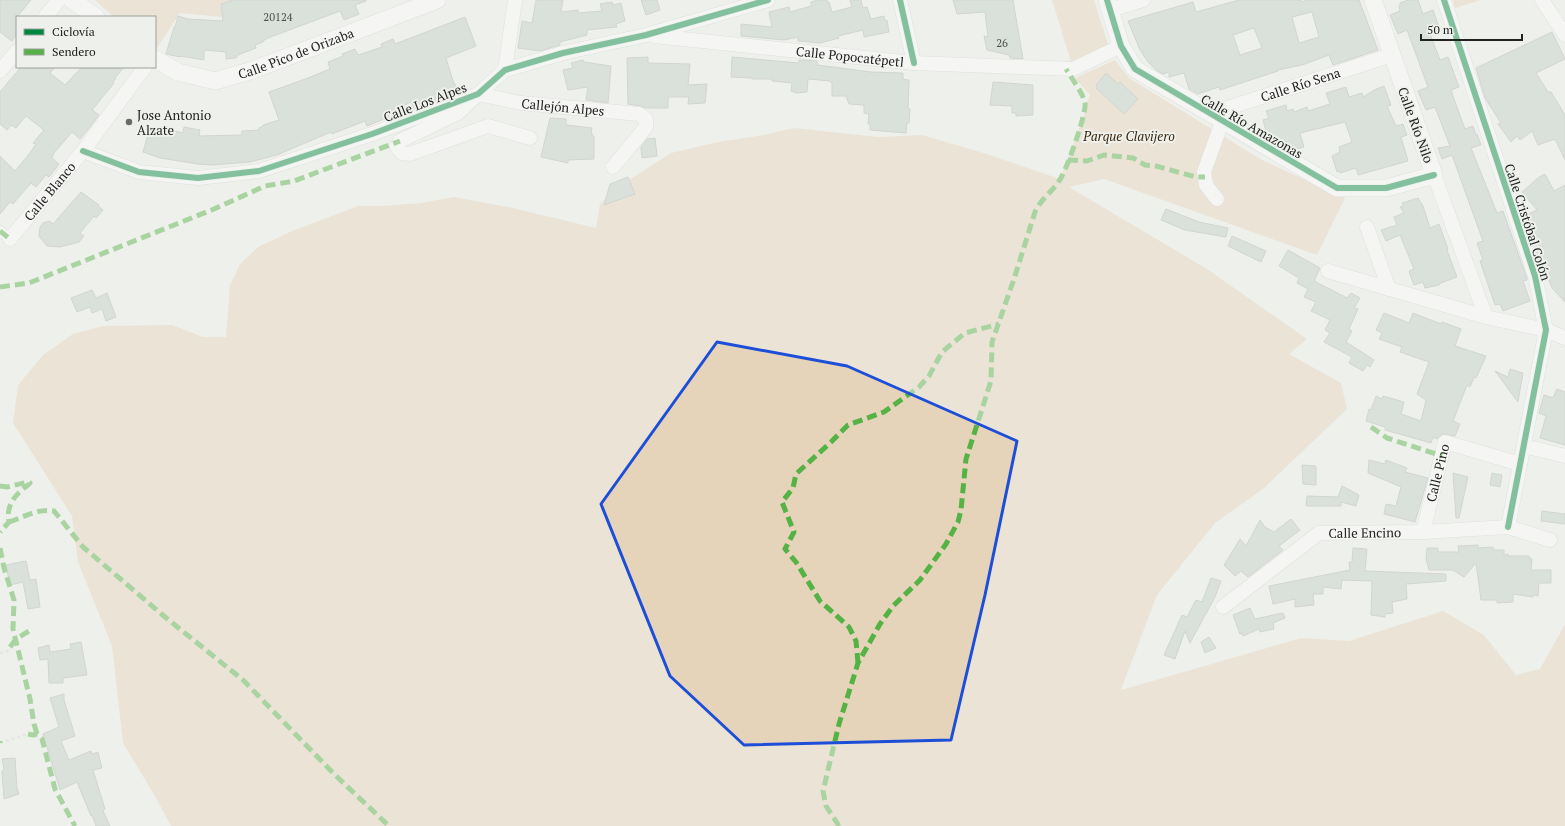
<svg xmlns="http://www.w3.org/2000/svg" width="1565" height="826" font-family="'PT Serif',serif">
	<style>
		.green { fill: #e6d4ba }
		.building { fill: #c0cec4; stroke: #b0b2b0; fill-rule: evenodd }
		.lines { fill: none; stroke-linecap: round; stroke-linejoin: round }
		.pedestrian-casing { stroke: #caccc9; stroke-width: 11 }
		.minor-casing { stroke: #caccc9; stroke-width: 15 }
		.tertiary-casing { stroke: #caccc9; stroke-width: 18 }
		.path { stroke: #d9d9d8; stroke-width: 2.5; stroke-dasharray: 3 3; stroke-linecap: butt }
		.pedestrian { stroke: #fcfdfc; stroke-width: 10 }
		.minor { stroke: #fcfdfc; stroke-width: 14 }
		.tertiary { stroke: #fcfdfc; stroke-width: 17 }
		.quiet { stroke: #55b245; stroke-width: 5; stroke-dasharray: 10 5; stroke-linecap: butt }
		.cycleway-casing { stroke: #eef1eb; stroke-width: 8 }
		.cycleway { stroke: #00873e; stroke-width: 6 }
		.marked { fill: none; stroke: #1d4ed8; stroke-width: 3; stroke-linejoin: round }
		.poi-dot { fill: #696b68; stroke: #eef1eb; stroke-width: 1.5 }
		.labels { text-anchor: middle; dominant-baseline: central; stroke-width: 4; stroke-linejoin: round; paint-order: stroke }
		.number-label { font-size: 11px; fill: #4a4e4a }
		.street-label { font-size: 13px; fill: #222321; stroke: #eef1eb }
		.poi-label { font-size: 13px; fill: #222321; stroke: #eef1eb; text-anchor: start }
		.park-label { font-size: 13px; font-style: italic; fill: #39280f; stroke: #eef1eb }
	</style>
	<rect width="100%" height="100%" fill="#eef0ec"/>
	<!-- green -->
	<g class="green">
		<polygon points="95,0 292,0 222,17 180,13 155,51 155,17 114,17"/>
		<polygon points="1052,0 1094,0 1109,47 1072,65"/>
		<polygon points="1453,0 1481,0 1455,8"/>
		<polygon points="1115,60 1129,78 1262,160 1345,198 1317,255 1104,179 1069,187 1207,269 1307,339 1289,354 1341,383 1347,409 1263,489 1215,523 1157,595 1121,690 1301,638 1349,641 1443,611 1484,635 1516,675 1540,669 1565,624 1565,826 171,826 155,796 123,743 112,646 78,562 72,516 13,423 18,385 43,355 73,334 103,326 172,325 203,337 226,337 230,285 240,264 258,247 292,231 358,206 382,206 421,203 454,197 513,208 596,228 600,204 624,183 671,153 718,142 764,135 794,128 878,137 922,135 987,154 1060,179 1085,113 1086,104 1090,95 1075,78"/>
	</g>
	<!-- building -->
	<g class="building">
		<polygon points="0,0 31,0 17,17 17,34 12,41 0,32"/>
		<polygon points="233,0 366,0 366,1 355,5 359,14 344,20 340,11 268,38 263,41 263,42 255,45 256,48 238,55 236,58 226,59 226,52 204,50 204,60 180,56 180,57 166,54 174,27 175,27 178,16 188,19 223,21 221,4"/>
		<polygon points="536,0 563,0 561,12 578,10 578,13 602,11 600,4 612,2 613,5 621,3 625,21 616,24 617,27 587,30 587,35 560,42 560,45 540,51 518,48 522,21 532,23"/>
		<polygon points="641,0 657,0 660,10 646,15"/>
		<polygon points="818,0 827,0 827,3 829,2 832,12 852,7 850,0 861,0 863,8 867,7 871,19 884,16 885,21 887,20 889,32 864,37 863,30 838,36 839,38 820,43 798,41 798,37 784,40 741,36 741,24 772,27 769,12 789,7 790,12 811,6 811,2"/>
		<polygon points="953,0 1013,0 1023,59 1010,58 1009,55 987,50 984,36 988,37 985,12 957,14"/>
		<path d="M1239,0h62l1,2 4,-2h53l19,50 -45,15 -4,-10 -27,10 -24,5v1l-58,19 -1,-3 -21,7 -9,-5 -5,-16 -15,4v-5l-6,2 -7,-4 -8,-8 -8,-12 -12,-29 65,-19 3,10zM1312,12l7,25 -20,6 -7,-26zM1254,28l8,20 -22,7 -7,-20z"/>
		<polygon points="1408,0 1418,0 1423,14 1433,10 1440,30 1430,34 1440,60 1448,57 1459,87 1451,90 1455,102 1465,129 1473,126 1476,135 1477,134 1481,145 1471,148 1497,213 1503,211 1527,278 1527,280 1523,281 1530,301 1503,311 1500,304 1495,305 1480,261 1483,260 1477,243 1483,241 1452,155 1442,159 1438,148 1450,146 1435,107 1426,110 1418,91 1428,87 1407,30 1398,34 1390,15 1400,11 1399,6 1400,6 1400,3"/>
		<polygon points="465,17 476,46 446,58 453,81 459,92 414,109 411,102 388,113 389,117 367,126 365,121 332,134 331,132 277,155 250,162 211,165 198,164 160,158 143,152 148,134 151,135 156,127 183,133 184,127 200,130 199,136 242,135 242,131 259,130 259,128 263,126 263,125 279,120 269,92 308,78 330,69 328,62 343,56 342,54 355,49 358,55 382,47 381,44 393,39 395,44"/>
		<polygon points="1552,32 1565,59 1536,73 1548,92 1551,92 1565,115 1565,160 1555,139 1538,145 1532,131 1520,140 1517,136 1511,142 1498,124 1501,123 1485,98 1476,68"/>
		<polygon points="648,57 648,63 690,64 688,85 707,84 705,103 688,104 689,97 668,97 668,108 645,108 640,106 628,104 627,58"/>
		<polygon points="732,57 799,63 799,60 803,60 817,61 817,65 841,68 871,72 903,73 903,79 909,80 908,109 910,109 909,123 907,123 906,133 870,130 870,124 868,124 869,114 864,113 864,105 849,104 846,96 832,96 832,83 830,81 808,79 807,92 797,93 791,91 792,83 772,81 772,79 752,79 752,78 731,77"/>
		<polygon points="583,60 584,62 611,66 608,103 586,100 588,87 568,90 563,70 573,68 571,63"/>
		<polygon points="21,67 55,67 50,73 65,85 82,67 102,67 104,69 106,67 124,67 115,78 116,78 113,82 114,83 92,110 99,115 90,127 80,139 72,132 54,153 52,158 59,164 49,177 46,175 36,187 31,183 13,204 10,202 0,214 0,156 15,171 30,153 36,144 33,143 44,130 26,116 16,128 11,125 7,130 0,124 0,92"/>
		<polygon points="1106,73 1118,84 1120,82 1138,99 1124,114 1096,88 1097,84"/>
		<polygon points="993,82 1033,85 1033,115 1016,116 1016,113 1012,113 1012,106 990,105"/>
		<polygon points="1384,86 1391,105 1387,106 1396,126 1403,124 1407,135 1401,137 1408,161 1358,175 1356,168 1340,173 1340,171 1337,172 1332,156 1340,152 1339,147 1352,142 1345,122 1300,133 1304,147 1292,150 1290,149 1287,141 1282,144 1267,135 1263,120 1269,118 1266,111 1286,105 1287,111 1293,109 1294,112 1307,107 1308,111 1330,104 1326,93 1346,87 1349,97 1362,93 1363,97 1374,90"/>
		<polygon points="550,118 566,119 566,125 592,128 591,133 592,133 592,136 594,136 594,159 568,160 568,163 541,157"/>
		<polygon points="655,138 657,156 642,158 641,147 647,139"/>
		<polygon points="1545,174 1554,191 1565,185 1565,302 1552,288 1546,273 1543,274 1524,216 1537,210 1522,192 1539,177"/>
		<polygon points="628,177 635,194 604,205 610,184"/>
		<polygon points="81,192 99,205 98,206 103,210 96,218 94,216 80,233 84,236 79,242 60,247 47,246 39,236 40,227 43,223 49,221 53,224"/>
		<polygon points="1418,198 1423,206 1430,228 1439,224 1448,249 1447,250 1457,277 1441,283 1439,285 1425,288 1423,282 1414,285 1412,280 1409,271 1414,269 1400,235 1386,241 1381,230 1397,225 1394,217 1404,213 1400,207 1403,206 1402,203"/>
		<polygon points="1166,209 1199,222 1228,228 1226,237 1185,230 1161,220"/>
		<polygon points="1232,236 1266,251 1261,262 1228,246"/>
		<polygon points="1288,250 1320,268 1314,281 1347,298 1351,293 1360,298 1354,308 1358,309 1349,329 1352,331 1346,342 1374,360 1370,367 1367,365 1363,371 1349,363 1352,357 1324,342 1330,333 1325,330 1330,320 1311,311 1316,302 1304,297 1308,289 1297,283 1299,278 1279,266"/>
		<polygon points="92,290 96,298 107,293 116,317 106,321 102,309 92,313 90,307 77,312 71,298"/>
		<polygon points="1384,313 1409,323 1413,313 1441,324 1442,322 1461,329 1455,346 1486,356 1476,378 1474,377 1470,387 1467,385 1453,421 1460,424 1455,436 1442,434 1437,439 1433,437 1431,443 1385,430 1385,427 1366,421 1369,409 1371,410 1376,396 1382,399 1383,396 1404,402 1401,414 1421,421 1426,400 1417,394 1429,362 1400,352 1402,347 1379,339 1382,333 1376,330"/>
		<polygon points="1510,369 1523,373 1518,402 1495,371 1508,377"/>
		<polygon points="1557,389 1565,392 1565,445 1540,438 1546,416 1539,413 1544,395 1553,398"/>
		<polygon points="1369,460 1385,464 1386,460 1407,468 1405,472 1428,478 1415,522 1384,514 1386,504 1396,506 1401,487 1368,473"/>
		<polygon points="1302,465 1316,466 1316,485 1303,484"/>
		<polygon points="1453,473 1468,477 1459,518 1456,518"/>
		<polygon points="1492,473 1502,475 1500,487 1490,485"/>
		<polygon points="1342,486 1359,495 1356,506 1341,502 1341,506 1306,506 1307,496 1338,497"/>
		<polygon points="1542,511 1565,514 1565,524 1541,521"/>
		<polygon points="1291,519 1300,530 1279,546 1283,550 1248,577 1241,571 1235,576 1224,565 1240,539 1246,546 1260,520 1265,527 1274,532"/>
		<polygon points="1478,545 1478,548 1493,547 1493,550 1504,550 1504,555 1508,554 1508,556 1529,556 1529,558 1532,559 1531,570 1551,570 1551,583 1539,583 1538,596 1534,595 1533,597 1513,594 1513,602 1497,603 1497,600 1481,600 1476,563 1464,577 1453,570 1429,570 1426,558 1427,548 1438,548 1438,552 1459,552 1458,546"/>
		<polygon points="1353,548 1367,549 1365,571 1446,574 1446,581 1406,584 1407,599 1392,602 1393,613 1385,614 1385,617 1371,615 1372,581 1342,580 1341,589 1323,587 1323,594 1313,594 1314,605 1295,607 1295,599 1273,604 1269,586 1350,570 1349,562 1352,562"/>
		<polygon points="26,561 30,580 36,579 40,607 28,609 23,582 10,585 6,565"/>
		<polygon points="1211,578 1221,581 1215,597 1190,643 1185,631 1175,659 1164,655 1182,615 1187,617 1196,600 1202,602"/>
		<polygon points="1250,608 1255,619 1283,613 1285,618 1273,623 1274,629 1260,632 1259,629 1243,636 1242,633 1240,634 1233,615"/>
		<polygon points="1209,637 1216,648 1205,653 1201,642"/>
		<polygon points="81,642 87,675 63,678 63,683 49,683 48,659 40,660 38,648 49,645 50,652 71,649 70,644"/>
		<polygon points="64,694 64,700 75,736 61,741 69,760 91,751 92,754 98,752 102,768 93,770 105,809 103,811 110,826 96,826 92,815 91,816 77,782 60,790 43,734 59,727 50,698"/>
		<polygon points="15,758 17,788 19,794 4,799 2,771 4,770 2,759"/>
	</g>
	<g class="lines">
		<!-- pedestrian casing -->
		<g class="pedestrian-casing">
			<polyline id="pedestrian" points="0,231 10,239"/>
		</g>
		<!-- minor casing -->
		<g class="minor-casing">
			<g id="minor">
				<polyline points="900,0 914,63"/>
				<polyline points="1444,0 1535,276 1546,330 1508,527"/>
				<polyline points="1542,0 1565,35"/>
				<polyline points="1110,10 1143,0"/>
				<polyline points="45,17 59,0"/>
				<path id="s1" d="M654,36l260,27 159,6 48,-23"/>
				<polyline points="505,70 515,0"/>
				<polyline points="0,71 17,51"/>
				<path id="s2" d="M478,94l43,9 118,11 7,5v8l-33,40"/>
				<polyline points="474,98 458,113 400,141 397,147 402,153 410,154 488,126 530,138"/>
				<path id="s3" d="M1209,114l183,-59"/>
				<polyline points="83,151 139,172 198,178 259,171 372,134 478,94 505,70 563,53 646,35 768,0"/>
				<polyline points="1434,175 1486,317"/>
				<polyline points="1217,199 1206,185 1204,172 1222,122"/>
				<polyline points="1367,227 1389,289"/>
				<path id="s4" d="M10,239l73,-88 62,-84"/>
				<polyline points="1328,271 1486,317 1546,330 1565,338"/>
				<polyline points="1524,446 1565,456"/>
				<path id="s5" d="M1423,532l22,-90 75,22"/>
				<path id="s6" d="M1223,607l96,-74 104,-1 85,-5 42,13"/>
			</g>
		</g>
		<!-- tertiary casing -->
		<g class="tertiary-casing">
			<g id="tertiary">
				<polyline points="72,0 96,17"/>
				<polyline points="1107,0 1121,46 1135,69 1337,188 1386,188 1434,175 1373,0"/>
				<path id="s7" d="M155,59l23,13 37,9 38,-11 184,-70"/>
			</g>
		</g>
		<!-- path -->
		<g class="path">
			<polyline points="0,653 8,651 10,647"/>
			<polyline points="0,743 28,734"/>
		</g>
		<!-- pedestrian -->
		<use href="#pedestrian" class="pedestrian"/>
		<!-- minor -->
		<use href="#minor" class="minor"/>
		<!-- tertiary -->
		<use href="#tertiary" class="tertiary"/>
		<!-- quiet -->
		<g class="quiet">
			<polyline points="1068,160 1087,161 1104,155 1133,158 1145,165 1156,166 1196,177 1205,177"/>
			<polyline points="0,231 10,239"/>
			<polyline points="0,287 29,283 214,209 265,186 294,181 400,141"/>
			<polyline points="1371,427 1387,438 1442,456"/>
			<path d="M0,486l7,1 21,-5 2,1c-1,2 -4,3 -7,6 -10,8 -17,19 -14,33l-9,10"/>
			<path d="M9,522c15,-5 29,-14 45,-11l29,36 82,70 78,63 92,95 54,51"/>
			<polyline points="0,548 4,568 14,600 13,629 30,699 34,724 37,734"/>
			<polyline points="10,647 16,639 29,631"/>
			<polyline points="858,663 856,641 849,627 820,601 796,562 785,549 794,532 782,502 793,488 796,474 831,442 848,425 884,412 919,387 929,376 942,352 965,333 999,324"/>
			<polyline points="28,734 33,735 37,734 42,739 55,789 75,826"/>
			<polyline points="0,741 0,743"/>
			<path d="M839,826l-13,-20 -3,-15 16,-67 19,-61 22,-39 13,-18 27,-26 26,-36 12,-22 3,-12 5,-51 25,-78 1,-39 22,-63 21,-67c5,-12 17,-20 24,-31 7,-9 28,-68 26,-78 -2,-10 -13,-24 -19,-34"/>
		</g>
		<!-- cycleway casing -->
		<g class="cycleway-casing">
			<g id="cycleway">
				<polyline points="900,0 914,63"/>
				<polyline points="1107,0 1121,46 1135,69 1337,188 1386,188 1434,175"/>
				<polyline points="1444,0 1535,276 1546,330 1508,527"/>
				<polyline points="83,151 139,172 198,178 259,171 372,134 478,94 505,70 563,53 646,35 768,0"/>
			</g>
		</g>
		<!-- cycleway -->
		<use href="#cycleway" class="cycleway"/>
	</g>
	<!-- marked area -->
	<path d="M0 0H1565V826H0ZM717,342l130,24 170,75 -32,154 -34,145 -207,5 -74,-69 -69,-172z" fill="#eef0ec" fill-opacity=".55" fill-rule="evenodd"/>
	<path class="marked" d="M717,342l130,24 170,75 -32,154 -34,145 -207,5 -74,-69 -69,-172z"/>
	<!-- markers -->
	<circle class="poi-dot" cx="129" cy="122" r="4"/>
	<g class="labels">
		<!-- number labels -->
		<g class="number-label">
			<text x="278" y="17">20124</text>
			<text x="1002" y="43">26</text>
		</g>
		<!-- street labels -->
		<g class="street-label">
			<text stroke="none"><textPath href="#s7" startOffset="150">Calle Pico de Orizaba</textPath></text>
			<text stroke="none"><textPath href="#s1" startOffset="197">Calle Popocatépetl</textPath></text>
			<text stroke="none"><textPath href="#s3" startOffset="96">Calle Río Sena</textPath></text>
			<text transform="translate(425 102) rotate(-21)">Calle Los Alpes</text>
			<text stroke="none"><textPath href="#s2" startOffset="86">Callejón Alpes</textPath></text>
			<text transform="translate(1416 125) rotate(70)">Calle Río Nilo</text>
			<text transform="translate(1252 126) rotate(30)">Calle Río Amazonas</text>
			<text stroke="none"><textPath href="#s4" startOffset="62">Calle Blanco</textPath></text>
			<text transform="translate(1528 222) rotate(72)">Calle Cristóbal Colón</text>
			<text stroke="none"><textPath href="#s5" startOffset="61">Calle Pino</textPath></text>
			<text stroke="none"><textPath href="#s6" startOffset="167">Calle Encino</textPath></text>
		</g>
		<!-- poi labels -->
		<g class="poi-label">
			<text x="137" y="115">Jose Antonio<tspan x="137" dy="15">Alzate</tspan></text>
		</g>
		<!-- park labels -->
		<g class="park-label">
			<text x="1129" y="136">Parque Clavijero</text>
		</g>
	</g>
	<!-- legend -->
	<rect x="16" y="16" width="140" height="52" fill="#eef1eb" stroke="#9c9f9a"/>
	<rect x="24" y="29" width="20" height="6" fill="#00873e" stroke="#9c9f9a"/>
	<text x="52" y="36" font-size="12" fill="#222321">Ciclovía</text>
	<rect x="24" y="49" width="20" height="6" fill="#55b245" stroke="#9c9f9a"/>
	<text x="52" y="56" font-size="12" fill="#222321">Sendero</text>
	<!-- scale -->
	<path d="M1421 34v6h101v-6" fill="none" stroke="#222321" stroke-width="2"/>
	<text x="1427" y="34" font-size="12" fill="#222321" stroke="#eef1eb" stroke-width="3" paint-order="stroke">50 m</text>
</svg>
